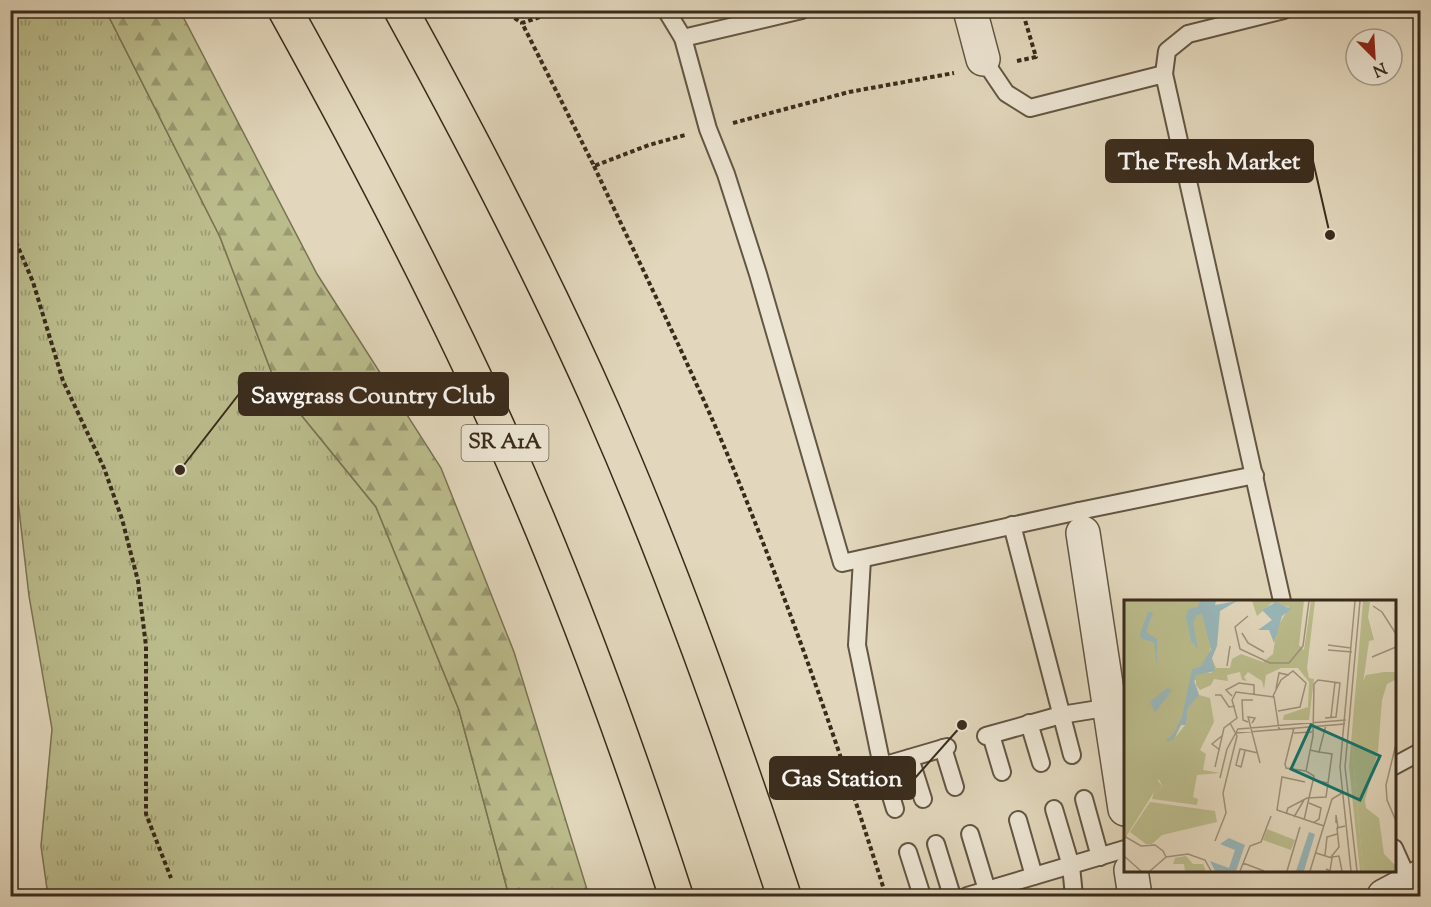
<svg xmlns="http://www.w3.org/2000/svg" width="1431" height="907" font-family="'Sorts Mill Goudy',serif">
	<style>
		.grass { fill: url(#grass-tufts); stroke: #7a7454; stroke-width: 1.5 }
		.forest { fill: url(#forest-firs); stroke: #7a7454; stroke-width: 1.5 }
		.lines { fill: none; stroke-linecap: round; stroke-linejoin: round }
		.lane-casing { stroke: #635644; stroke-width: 20 }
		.street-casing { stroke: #635644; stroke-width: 36 }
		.primary-casing { stroke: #392b1c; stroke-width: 36 }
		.path { stroke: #392b1c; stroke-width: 4; stroke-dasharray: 4.5 3; stroke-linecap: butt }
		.lane { stroke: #ece5d3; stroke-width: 16 }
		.street { stroke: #ece5d3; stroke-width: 33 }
		.primary { stroke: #e2d7bc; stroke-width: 33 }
		.labels { text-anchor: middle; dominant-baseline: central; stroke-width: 4.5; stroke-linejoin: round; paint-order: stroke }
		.shield { fill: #ece5d3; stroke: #6f6353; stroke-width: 1.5 }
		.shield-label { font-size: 21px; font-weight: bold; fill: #392b1c }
		.inset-road { fill: none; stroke: #9e927c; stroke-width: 1.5 }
		.view { fill: #0f766e; fill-opacity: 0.15; stroke: #0f766e; stroke-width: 3 }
		.inset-edge { fill: none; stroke: #392b1c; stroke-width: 3 }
		.leader { fill: none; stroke: #392b1c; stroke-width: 2 }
		.callout-dot { fill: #392b1c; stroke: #ece5d3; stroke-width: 2 }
		.callout { fill: #392b1c; stroke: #392b1c; stroke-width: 2 }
		.callout-label { font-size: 24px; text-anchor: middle; font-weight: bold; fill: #fff }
	</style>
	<defs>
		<pattern id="grass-tufts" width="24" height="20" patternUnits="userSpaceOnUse" patternTransform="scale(1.5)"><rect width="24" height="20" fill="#bbbc8c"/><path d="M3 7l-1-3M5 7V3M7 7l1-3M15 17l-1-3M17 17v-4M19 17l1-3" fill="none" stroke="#999972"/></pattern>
		<pattern id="forest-firs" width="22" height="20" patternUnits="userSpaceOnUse" patternTransform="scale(1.5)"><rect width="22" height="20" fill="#bbbc8c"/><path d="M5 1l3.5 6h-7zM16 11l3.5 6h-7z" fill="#999972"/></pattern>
	</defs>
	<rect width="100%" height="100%" fill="#e2d7bc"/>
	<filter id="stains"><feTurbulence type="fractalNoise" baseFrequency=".00333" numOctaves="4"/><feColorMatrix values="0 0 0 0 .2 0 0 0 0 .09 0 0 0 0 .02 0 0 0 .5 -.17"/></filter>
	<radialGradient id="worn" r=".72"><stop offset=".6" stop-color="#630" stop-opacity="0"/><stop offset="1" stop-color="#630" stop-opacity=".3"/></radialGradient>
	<!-- grass -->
	<polygon class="grass" points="10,11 106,11 220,237 276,384 376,507 459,710 509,896 48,896 41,846 52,729 29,596 10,432"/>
	<!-- forest -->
	<polygon class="forest" points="106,11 180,11 317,274 441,468 514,652 589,896 509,896 459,710 376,507 276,384 220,237"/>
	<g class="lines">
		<!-- lane casing -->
		<g class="lane-casing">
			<g id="lane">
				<polyline points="666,10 683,38"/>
				<polyline points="802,10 683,38 708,129 726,174 758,274 842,563 1079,511"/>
				<polyline points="983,59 1006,93 1030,108 1164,74 1282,601"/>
				<polyline points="1164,74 1167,51 1188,34 1284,10"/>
				<polyline points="1081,520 1079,511 1255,475"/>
				<polyline points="1012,525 1072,755"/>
				<polyline points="862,559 857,645 882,766 895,809"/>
				<polyline points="1029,723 1041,763"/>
				<polyline points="991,735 1002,772"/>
				<polyline points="986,736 1061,715 1111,707"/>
				<polyline points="943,748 955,787"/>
				<polyline points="910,758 923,799"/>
				<polyline points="882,766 947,747"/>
				<polyline points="1394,766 1420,752"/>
				<polyline points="1084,799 1100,857"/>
				<polyline points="1054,809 1071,866 1074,896"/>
				<polyline points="1018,820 1034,876"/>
				<polyline points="970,834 987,890"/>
				<polyline points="936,844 952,896"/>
				<polyline points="1394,848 1412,888"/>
				<polyline points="908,852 922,896"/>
				<polyline points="967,896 1125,849"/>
			</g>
		</g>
		<!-- street casing -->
		<g class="street-casing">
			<g id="street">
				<polyline points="970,10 983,59"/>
				<polyline points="1083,533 1125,809"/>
				<polyline points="1131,870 1135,896"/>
				<polyline points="1384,896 1420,877"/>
			</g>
		</g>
		<!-- primary casing -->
		<g class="primary-casing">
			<g id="primary">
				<path d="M285,10c78,141 153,283 219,431 66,148 122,301 172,455"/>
				<path d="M401,10c72,131 141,263 201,399 70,159 128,323 182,487"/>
			</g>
		</g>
		<!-- path -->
		<g class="path">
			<polyline points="502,10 522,23"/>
			<polyline points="561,10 522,23 594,166 649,145 685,135"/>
			<polyline points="1017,61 1036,57 1022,10"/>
			<polyline points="733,123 849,92 954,73"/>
			<path d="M594,166c47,101 97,201 140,304 57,139 107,283 152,426"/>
			<polyline points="10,228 33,282 63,381 104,468 122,519 138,581 146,646 146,814 171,878"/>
		</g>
		<!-- lane -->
		<use href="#lane" class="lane"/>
		<!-- street -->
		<use href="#street" class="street"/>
		<!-- primary -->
		<use href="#primary" class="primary"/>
	</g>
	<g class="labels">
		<!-- shield labels -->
		<rect class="shield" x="461.5" y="425" width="87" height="36" rx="4.5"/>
		<g class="shield-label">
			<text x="505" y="443">SR A1A</text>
		</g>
	</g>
	<!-- overview -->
	<g transform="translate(1124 600)">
		<rect width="272" height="272" fill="#e2d7bc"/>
		<path d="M0,1h77l10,45 -2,7 7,15 -22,13 5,14 -11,13 -24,55 -6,18 5,6 -9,5 -30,48zM260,72h11v8l-8,4 -5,16 -4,51 -13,49 1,8 13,10 5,36 11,11v6h-32l-10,-116 9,-71 4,-9zM143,229l28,11 -4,10 -28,-10z" fill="#bbbc8c"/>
		<path d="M128,1h52l-5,44 5,5 7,-49h4l-8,67 2,10 5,1 -5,41h-26l1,-5 24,-8 1,-25 -11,-14h-17l-15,7 -2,14 -2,-8 -14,-9 -4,5 3,4 -5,-1 -2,-8 -13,3 1,6 -14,-2 -3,6 -11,5 -4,-5v-11l15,-1 5,-5h14l2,-9 9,-5 22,8 10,-8 4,-26 12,-21 -17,-4 -15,13zM239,1l7,1 -2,15 6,23 -5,1 -16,114 10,116h-3l-11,-104zM75,95l11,3 4,24 -14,28 6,4 -3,16 17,3 -23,2 -4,22 5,2 -1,6 -45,-6 2,-7 9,-5 -8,-15 9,-9 1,-21 8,-2 13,-16 2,-16zM26,202l65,9 2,11 -55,13 -10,9h-6l-16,-12zM62,256l7,8h10l3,7h-21l-1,-7h-11l2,-6z" fill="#bbbc8c"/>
		<path d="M76,1h16l-1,4 22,-4 -17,10 -3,35 -5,12 3,13 -19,4 -2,6 5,14 -11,13 -2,17h-5l-8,15 -8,2 9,-9 8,-16 10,-48 9,-3 10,-17 -9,-35 -5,1 -4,7 5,27 -7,-8 -5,-24 2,-8 10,-2zM152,2l15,7 -9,7 -8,27 -5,-13h-11l14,-10 -10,-10zM24,12h5l-7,20 11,7v26l-3,-23 -12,-3 -2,-5zM43,88l5,2 -17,23 -5,-11zM185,232l6,2 -11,37h-8zM105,238l16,7 -9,26h-21l-5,-10 19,7 6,-18 -15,-6z" fill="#98b7ba"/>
		<path class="inset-road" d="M249,6l9,6 14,22M124,16l-13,11 5,22 30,14h19l14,-17 6,-45M118,33l6,10 16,9M204,45l23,3M204,50l24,2M248,57l24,-10M103,66l3,-20M152,89l3,-16 10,2M91,95h6l8,12 6,-1M108,96l-6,-6 13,-7 15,2v9M149,96l8,-16 12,-9 13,12 -6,24 -22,4M207,117l4,-35M124,122l-5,-2 -1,-20h11M128,123l3,-5 -7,-1 12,46M170,128l-9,36 1,4 20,3M112,133l109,-9M170,133l18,-1M272,144l-10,41 1,15 9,21M96,150l-8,-6 11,-9M186,150l9,2 7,-27M121,151l-4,16 -5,-2 4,-16 18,4M91,167l9,-39 13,-10 -5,-18 4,-8 38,5 5,32M96,178l7,-29 11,-20 108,-9M189,180l15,3 4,-29 -13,-2M181,182l-23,-5 -5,33 47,16M185,203l12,5 -2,11 -6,4M162,214l2,-6 19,-10 19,-1 2,-14M170,217l10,-17M180,220l10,-44 -8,-5 7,-35 1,-52 4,-4 22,3 -4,34 -11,1M212,223v-8l2,13M0,236l17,10 14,-1 8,6 3,6 -16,14M91,241l11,-28 -3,-20 14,-57 -7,-13M192,253l16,5 -2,13 -4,-2M201,255l2,-18 10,-3M0,256l17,15M42,257l22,-3 17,6 6,11M207,257l8,-10 -2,-19 8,-2M208,257l7,-1 3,15M119,263l21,8M116,271l10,-25 11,-4 10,-26M163,271l13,-44M186,271l22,-72 10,-6M227,271l-11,-104 15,-166M233,271l-12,-104 15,-166"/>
		<path class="view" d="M187,125l69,31 -20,44 -69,-31z"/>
		<rect width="272" height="272" class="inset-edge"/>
	</g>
	<!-- callouts -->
	<path class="leader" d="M1330 235L1313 161M180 470L239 394M962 725L915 778"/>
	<g class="callout-dot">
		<circle cx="1330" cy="235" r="6"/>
		<circle cx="180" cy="470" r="6"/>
		<circle cx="962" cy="725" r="6"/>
	</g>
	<g class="callout">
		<rect x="1106" y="140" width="207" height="42" rx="6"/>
		<rect x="239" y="373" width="269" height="42" rx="6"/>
		<rect x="770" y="757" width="145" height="42" rx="6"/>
	</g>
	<g class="callout-label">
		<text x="1209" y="169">The Fresh Market</text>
		<text x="373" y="403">Sawgrass Country Club</text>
		<text x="842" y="786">Gas Station</text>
	</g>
	<!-- margin -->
	<rect width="1431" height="907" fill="none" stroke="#e2d7bc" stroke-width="36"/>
	<rect x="12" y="12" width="1407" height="883" fill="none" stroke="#392b1c" stroke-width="3"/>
	<rect x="18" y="18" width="1395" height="871" fill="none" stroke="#392b1c" stroke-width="1.5"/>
	<!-- north arrow -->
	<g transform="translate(1374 57) rotate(156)"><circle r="28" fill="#ece5d3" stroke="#a49b8a" stroke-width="1.5"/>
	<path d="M0-4.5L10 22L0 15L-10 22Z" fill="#8f2418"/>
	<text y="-9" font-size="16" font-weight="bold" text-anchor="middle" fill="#392b1c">N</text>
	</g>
	<rect width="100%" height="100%" filter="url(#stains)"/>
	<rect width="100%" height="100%" fill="url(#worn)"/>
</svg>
